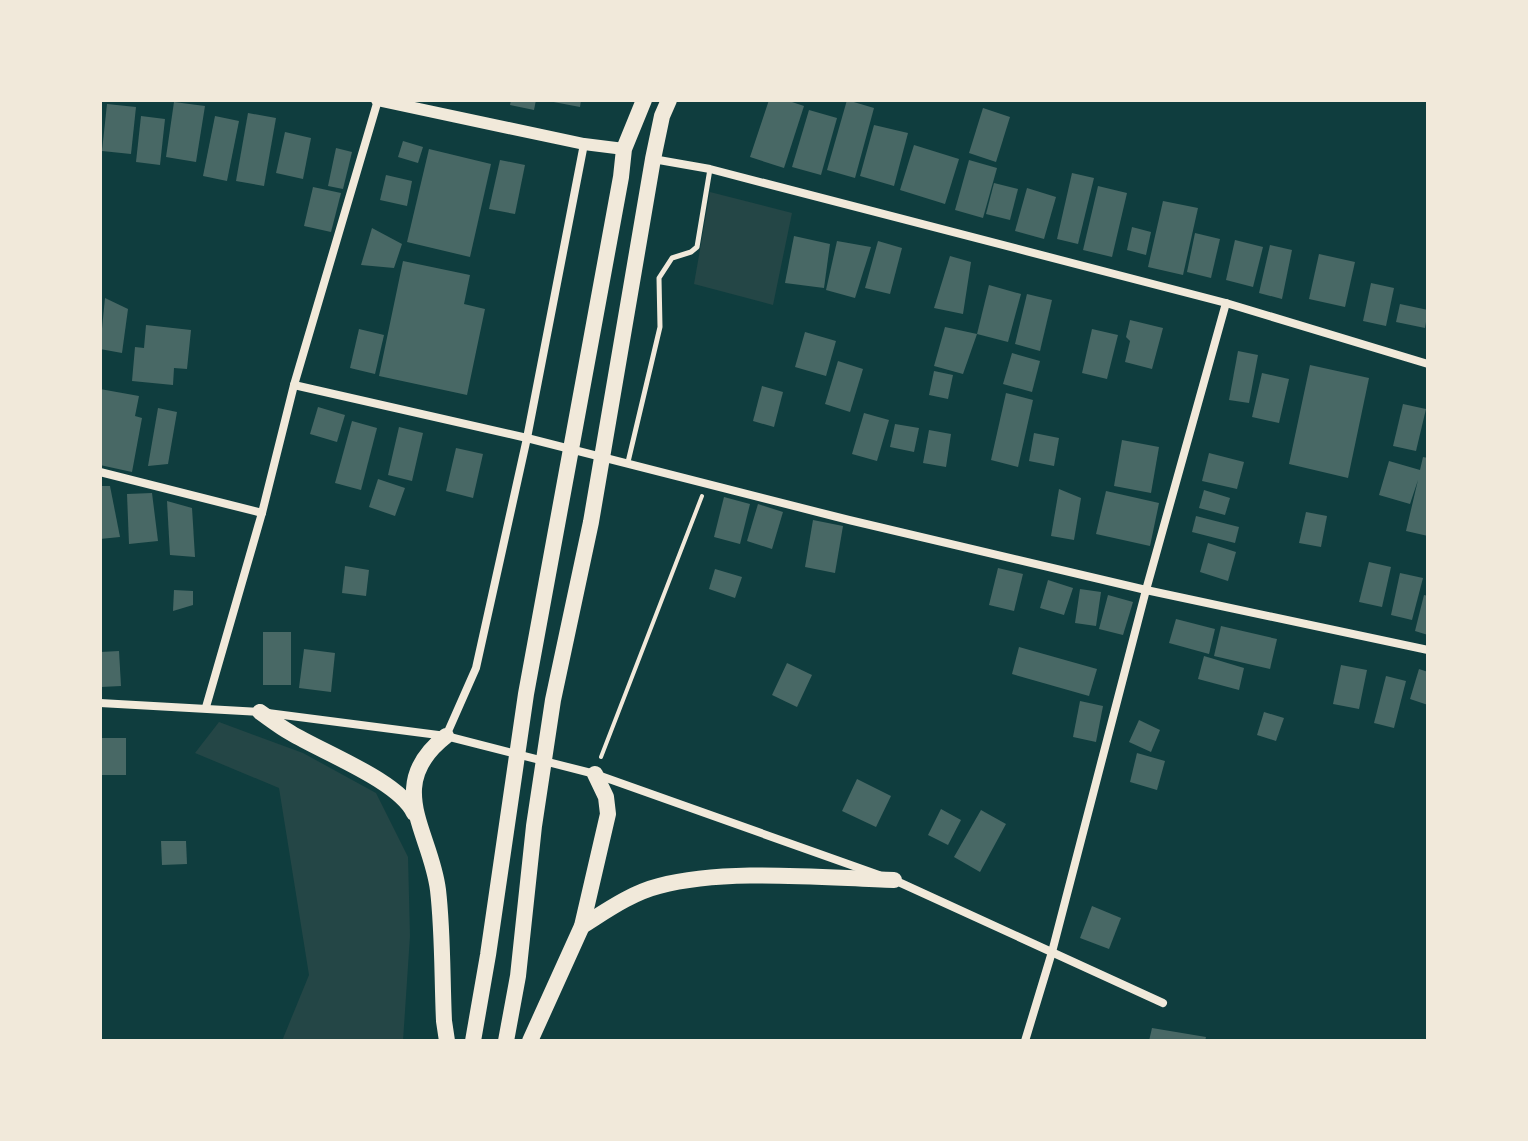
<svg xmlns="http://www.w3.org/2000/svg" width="1528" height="1141" font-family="'Varela Round',sans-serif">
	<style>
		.green { fill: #244646 }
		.building { fill: #486865 }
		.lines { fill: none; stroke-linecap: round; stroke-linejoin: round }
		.path { stroke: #f1e9da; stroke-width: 4 }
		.service { stroke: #f1e9da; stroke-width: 5 }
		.minor { stroke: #f1e9da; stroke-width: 8 }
		.tertiary { stroke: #f1e9da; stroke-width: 12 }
		.primary { stroke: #f1e9da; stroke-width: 16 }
	</style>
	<rect width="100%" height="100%" fill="#0f3d3e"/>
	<!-- green -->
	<g class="green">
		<polygon points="710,192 792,213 773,305 694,284"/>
		<polygon points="219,722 303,753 376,793 408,857 410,936 403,1041 282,1041 309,975 279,788 195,753"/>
	</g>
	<!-- building -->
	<g class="building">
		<polygon points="511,100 536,100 534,110 510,105"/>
		<polygon points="543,100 581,100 580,107"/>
		<polygon points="769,100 786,100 804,106 784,168 750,157"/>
		<polygon points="847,100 874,108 855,178 827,170"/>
		<polygon points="174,102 205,106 196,162 166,157"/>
		<polygon points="107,104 136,107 131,154 102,151"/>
		<polygon points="983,108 1010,117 996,162 969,153"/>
		<polygon points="809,110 837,118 821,175 792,167"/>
		<polygon points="248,113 276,118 264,186 236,181"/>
		<polygon points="141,116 165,119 160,165 136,162"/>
		<polygon points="215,116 239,121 227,181 203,176"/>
		<polygon points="874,125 908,133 894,186 860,176"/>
		<polygon points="285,132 311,138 303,179 276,173"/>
		<polygon points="403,141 423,147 418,163 398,157"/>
		<polygon points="914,145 959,159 945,204 900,190"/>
		<polygon points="336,148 352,152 343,189 328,186"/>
		<polygon points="429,149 491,164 470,257 407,242"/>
		<polygon points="500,160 525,165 515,214 489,209"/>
		<polygon points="969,160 997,168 983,218 955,210"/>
		<polygon points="1072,173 1094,178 1078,244 1057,239"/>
		<polygon points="386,175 412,181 407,206 380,200"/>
		<polygon points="994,183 1018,189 1010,220 986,214"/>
		<polygon points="1098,186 1127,193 1112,257 1083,250"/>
		<polygon points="313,187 341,193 331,232 304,226"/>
		<polygon points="1027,188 1056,197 1044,239 1015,231"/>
		<polygon points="1163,201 1198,208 1183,275 1148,267"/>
		<polygon points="1132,227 1151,232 1146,255 1127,250"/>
		<polygon points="372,228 402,244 394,268 361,265"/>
		<polygon points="1195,233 1220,239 1211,278 1187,272"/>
		<polygon points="794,236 830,244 824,288 785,283"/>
		<polygon points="1235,240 1263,247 1253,287 1226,280"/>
		<polygon points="837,241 871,247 855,298 826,290"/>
		<polygon points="878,241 902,248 890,294 865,288"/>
		<polygon points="1270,245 1292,250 1282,299 1259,293"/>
		<polygon points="1319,254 1355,262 1345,307 1309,299"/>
		<polygon points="950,256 971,262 963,314 934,308"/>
		<polygon points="403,261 470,275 464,304 485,309 467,395 379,376"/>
		<polygon points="1371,283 1394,288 1386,326 1363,321"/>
		<polygon points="989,285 1021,294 1008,342 977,334"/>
		<polygon points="1027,294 1052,300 1040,351 1015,344"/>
		<polygon points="105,298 128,309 122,353 100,349"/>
		<polygon points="1400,304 1428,310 1425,328 1396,322"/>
		<polygon points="1130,320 1163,328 1152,369 1125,362 1130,341 1126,337"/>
		<polygon points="146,325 191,330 187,369 174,368 173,385 132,381 135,347 144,348"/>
		<polygon points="945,327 977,334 963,374 934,366"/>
		<polygon points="359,329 384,335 375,374 350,368"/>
		<polygon points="1092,329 1118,335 1107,379 1082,373"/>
		<polygon points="805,332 836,341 826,376 795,367"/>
		<polygon points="1238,351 1258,355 1249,403 1229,400"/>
		<polygon points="1012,353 1040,361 1032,392 1003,384"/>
		<polygon points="838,361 863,369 850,412 825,404"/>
		<polygon points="1310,365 1369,378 1348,478 1289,464"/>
		<polygon points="934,371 953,375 948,399 929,395"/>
		<polygon points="1262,373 1289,379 1279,423 1252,417"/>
		<polygon points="762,386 783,392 774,427 753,421"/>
		<polygon points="100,389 139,396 135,416 142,418 132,472 100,465"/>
		<polygon points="1006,393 1033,400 1018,467 991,460"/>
		<polygon points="1403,404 1426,409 1416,451 1393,446"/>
		<polygon points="318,407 345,415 337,442 310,434"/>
		<polygon points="158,408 177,412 168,464 148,466"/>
		<polygon points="864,413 889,420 877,461 852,454"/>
		<polygon points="352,421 377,428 361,490 335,483"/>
		<polygon points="895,424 919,428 914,452 890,447"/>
		<polygon points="399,427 423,433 412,481 388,475"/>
		<polygon points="929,430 951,434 946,467 923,463"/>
		<polygon points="1034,433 1059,438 1054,466 1029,461"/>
		<polygon points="1122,440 1159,447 1151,493 1114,486"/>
		<polygon points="456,448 483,454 473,498 446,491"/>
		<polygon points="1209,453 1244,462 1237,489 1202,481"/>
		<polygon points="1423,457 1428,458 1428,536 1406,531 1418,480 1410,504 1379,495 1389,461 1420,470"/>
		<polygon points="378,479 405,488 395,516 369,507"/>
		<polygon points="100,486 110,486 120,537 100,539"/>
		<polygon points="1059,489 1081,498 1074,540 1051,536"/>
		<polygon points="1204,490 1230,498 1225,515 1199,508"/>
		<polygon points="1106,491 1159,503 1150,546 1096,534"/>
		<polygon points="152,493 158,541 129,544 127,494"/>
		<polygon points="724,497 750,504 740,544 714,537"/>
		<polygon points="167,501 192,508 195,557 170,555"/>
		<polygon points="758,504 783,512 772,549 747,541"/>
		<polygon points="1306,512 1327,516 1321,547 1299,543"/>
		<polygon points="1196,516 1239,527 1235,543 1192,532"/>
		<polygon points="813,520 843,526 835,573 805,567"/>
		<polygon points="1208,543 1236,552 1228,581 1200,572"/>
		<polygon points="1369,562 1391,567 1382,607 1359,602"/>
		<polygon points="345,566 369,570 366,596 342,593"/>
		<polygon points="998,568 1023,574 1014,611 989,605"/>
		<polygon points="715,569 742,577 735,598 709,589"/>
		<polygon points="1400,573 1423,578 1412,620 1391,615"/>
		<polygon points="1048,580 1073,588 1064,615 1040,608"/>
		<polygon points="1080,589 1101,592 1096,626 1075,623"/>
		<polygon points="174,590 193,591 193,605 173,611"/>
		<polygon points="1108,595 1133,602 1123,635 1099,629"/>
		<polygon points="1424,595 1428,596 1428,635 1415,631"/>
		<polygon points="1176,619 1215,629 1209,654 1169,643"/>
		<polygon points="1221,626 1277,639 1270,669 1214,656"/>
		<rect x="263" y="632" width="28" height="53"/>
		<polygon points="1019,647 1097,669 1089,696 1012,674"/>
		<polygon points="304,649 335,653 331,692 299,688"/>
		<polygon points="119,651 121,686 101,687 100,652"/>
		<polygon points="1204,656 1244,668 1239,690 1198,679"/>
		<polygon points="787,663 812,675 797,707 772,695"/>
		<polygon points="1341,665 1367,670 1359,709 1333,704"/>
		<polygon points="1419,669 1428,672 1428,705 1410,699"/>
		<polygon points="1386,676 1406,681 1394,728 1374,723"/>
		<polygon points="1080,701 1103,706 1096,742 1073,737"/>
		<polygon points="1264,712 1284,718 1276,741 1257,735"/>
		<polygon points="1139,720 1160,730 1151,752 1129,742"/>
		<polygon points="100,738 126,738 126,775 101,775"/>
		<polygon points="1137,753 1165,761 1157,790 1130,782"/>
		<polygon points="857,779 891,796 876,827 842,811"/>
		<polygon points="941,809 961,820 948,845 928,835"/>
		<polygon points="981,810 1006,824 980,872 954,857"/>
		<polygon points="161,841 186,841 187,864 162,865"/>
		<polygon points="1092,906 1121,918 1109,949 1080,938"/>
		<polygon points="1152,1028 1206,1037 1205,1041 1149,1041"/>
	</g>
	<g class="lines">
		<!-- path -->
		<polyline class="path" points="601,757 702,496"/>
		<!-- service -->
		<polyline class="service" points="628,462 660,327 659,278 672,258 691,252 697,247 710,169"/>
		<!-- minor -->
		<g class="minor">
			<polyline points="653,159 710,169 1226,303 1428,364"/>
			<polyline points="294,385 527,438 849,520 1146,590 1428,650"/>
			<polyline points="100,472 262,513"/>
			<polyline points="100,703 260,712 446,736 595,774 879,875"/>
			<polyline points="206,707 262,513 294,385 378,100"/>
			<polyline points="446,736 476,668 527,438 584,144"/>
			<polyline points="892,879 1163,1003"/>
			<polyline points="1025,1041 1052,952 1146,590 1226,303"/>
		</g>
		<!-- tertiary -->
		<polyline class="tertiary" points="377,100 584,144 624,149"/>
		<!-- primary -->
		<g class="primary">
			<path d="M260,712c10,7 20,15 31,21 31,19 108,48 123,80"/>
			<path d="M446,736c-63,49 -15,96 -8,154 5,43 4,88 6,131l3,20"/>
			<path d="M582,926c24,-15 49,-33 77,-40 67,-18 164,-8 235,-6"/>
			<polyline points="473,1041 488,955 526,694 621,177 624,149 644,100"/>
			<polyline points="506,1041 518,976 534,826 553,700 591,522 653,159 662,116 669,100"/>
			<polyline points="530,1041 582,926 608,814 606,797 595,774"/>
		</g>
	</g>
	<!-- border -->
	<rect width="1528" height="1141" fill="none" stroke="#f1e9da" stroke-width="204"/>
</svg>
